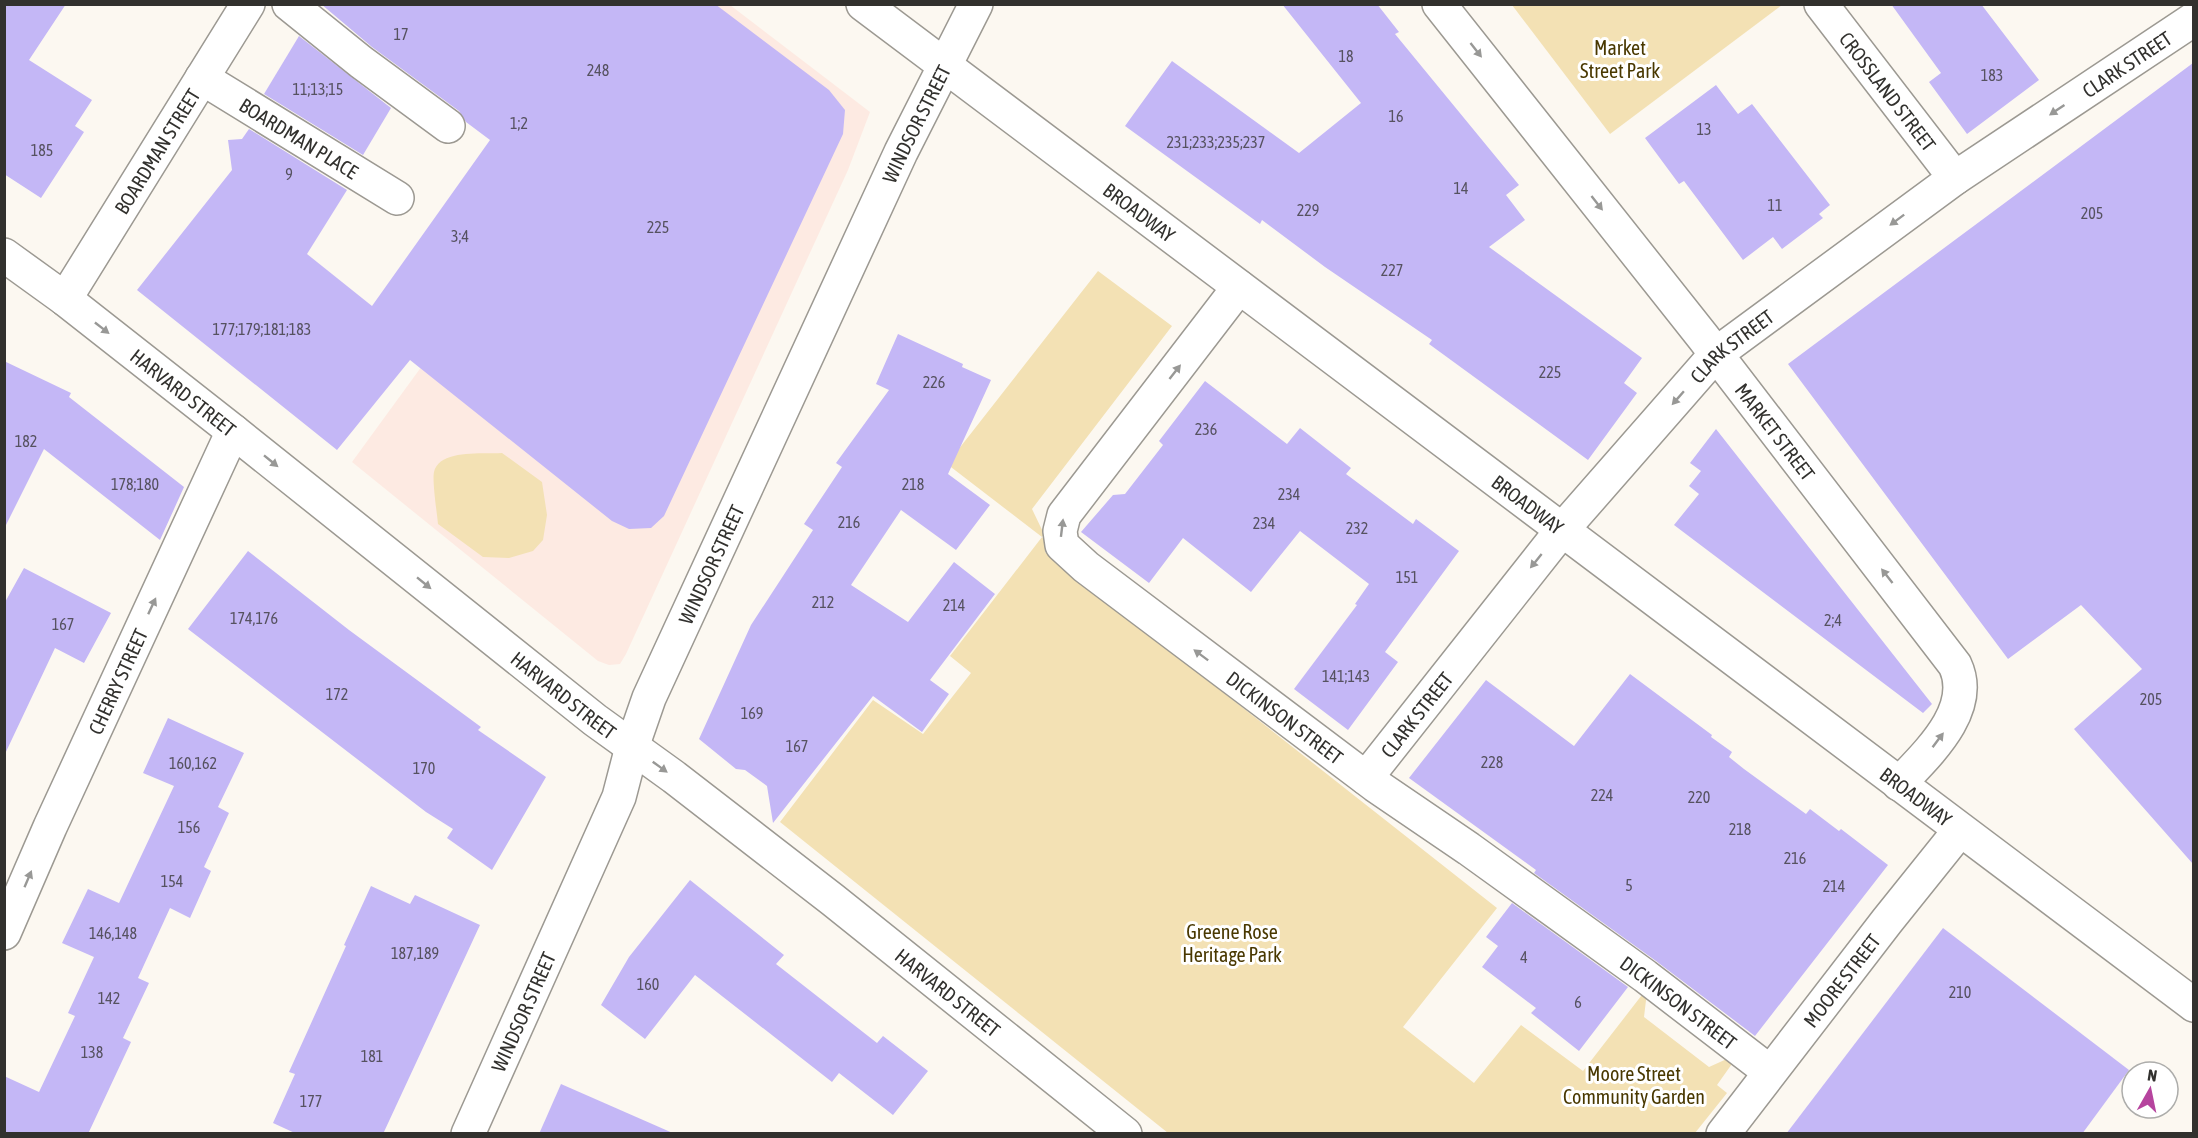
<svg xmlns="http://www.w3.org/2000/svg" width="2198" height="1138" font-family="'Asap Condensed',sans-serif">
	<style>
		.education { fill: #fdeae2 }
		.green { fill: #f3e1b4 }
		.building { fill: #c4b7f6 }
		.lines { fill: none; stroke-linecap: round; stroke-linejoin: round }
		.minor-casing { stroke: #9c9992; stroke-width: 36 }
		.major-casing { stroke: #9c9992; stroke-width: 36 }
		.minor { stroke: #fff; stroke-width: 33 }
		.major { stroke: #fff; stroke-width: 33 }
		.oneway { fill: #989896 }
		.labels { text-anchor: middle; dominant-baseline: central; stroke-width: 6; stroke-linejoin: round; paint-order: stroke }
		.number-label { font-size: 16px; fill: #565260 }
		.park-label { font-size: 20px; fill: #493800; stroke: #fff }
		.street-label { font-size: 20px; fill: #32312e; stroke: #fff }
	</style>
	<rect width="100%" height="100%" fill="#fcf8f1"/>
	<!-- education -->
	<polygon class="education" points="685,5 730,5 870,112 848,170 626,654 620,664 609,665 598,661 352,462"/>
	<!-- green -->
	<g class="green">
		<polygon points="1512,5 1782,5 1610,134"/>
		<polygon points="1098,271 1172,326 1032,509 1044,534 1042,537 1046,543 1045,552 1497,908 1403,1027 1474,1083 1521,1025 1583,1071 1645,991 1647,992 1644,1017 1709,1067 1729,1058 1734,1061 1717,1085 1727,1093 1695,1133 1168,1133 780,822 873,700 923,734 971,673 950,656 1042,537 947,464"/>
		<path d="M502,453l40,29 5,33 -4,25 -10,11 -24,7 -26,-1 -45,-33c-1,-11 -6,-43 -4,-52 5,-23 49,-18 68,-19z"/>
	</g>
	<!-- building -->
	<g class="building">
		<polygon points="4,4 66,4 29,60 92,100 75,126 84,132 41,198 4,174"/>
		<polygon points="321,4 715,4 829,90 845,110 843,134 664,516 651,528 629,529 612,521 410,360 337,450 137,290 232,170 228,140 242,139 249,129 347,190 307,254 372,306 490,140 466,122 459,111 372,47"/>
		<polygon points="1282,4 1377,4 1399,32 1395,34 1519,185 1506,195 1525,220 1489,247 1642,358 1624,383 1637,393 1588,460 1429,344 1432,340 1325,267 1262,220 1260,224 1125,126 1172,61 1299,153 1361,103"/>
		<polygon points="1891,4 1981,4 2039,80 1967,134 1929,82 1941,73"/>
		<polygon points="299,36 391,108 363,155 264,94"/>
		<polygon points="2193,63 2193,864 2074,729 2142,669 2081,605 2008,659 1788,364"/>
		<polygon points="1716,85 1738,114 1752,104 1830,205 1819,214 1823,218 1782,249 1773,237 1743,260 1684,181 1679,184 1645,138"/>
		<polygon points="898,334 963,364 962,367 991,380 948,474 990,505 956,550 901,510 851,585 908,622 954,562 995,594 930,680 949,694 922,732 873,696 773,823 767,786 745,770 736,769 699,739 751,625 813,530 804,524 842,467 836,463 889,390 876,384"/>
		<polygon points="4,361 71,393 69,397 184,487 160,540 44,449 4,529"/>
		<polygon points="1205,381 1287,444 1300,428 1351,468 1346,474 1413,524 1416,519 1459,551 1385,652 1398,662 1348,730 1294,689 1357,605 1355,604 1369,584 1300,531 1251,592 1183,538 1149,583 1081,532 1113,495 1125,494 1163,445 1159,441"/>
		<polygon points="1716,429 1932,704 1923,713 1674,525 1699,494 1689,486 1701,471 1690,463"/>
		<polygon points="248,551 349,630 481,727 478,730 546,777 492,870 447,838 453,829 426,812 188,629"/>
		<polygon points="24,568 111,613 84,663 55,648 4,756 4,604"/>
		<polygon points="1630,674 1712,735 1711,737 1732,752 1729,757 1744,769 1806,814 1810,809 1839,831 1841,829 1888,865 1755,1036 1656,961 1534,873 1536,870 1409,778 1486,680 1574,746"/>
		<polygon points="168,718 244,753 218,807 229,813 204,867 211,871 190,918 170,908 138,978 149,983 123,1038 131,1042 88,1134 4,1134 4,1076 39,1092 75,1016 68,1013 94,957 62,943 88,889 119,903 174,786 143,773"/>
		<polygon points="690,880 784,955 776,964 877,1043 883,1036 928,1071 893,1115 839,1073 832,1082 695,975 645,1039 601,1005 629,957"/>
		<polygon points="371,886 410,904 415,895 480,925 383,1134 297,1134 273,1123 295,1074 289,1072 346,946 344,945"/>
		<polygon points="1512,903 1628,987 1579,1051 1531,1013 1536,1008 1482,967 1498,946 1486,937"/>
		<polygon points="1943,928 2129,1070 2082,1134 1786,1134"/>
		<polygon points="561,1084 675,1134 539,1134"/>
	</g>
	<g class="lines">
		<!-- minor casing -->
		<g class="minor-casing">
			<g id="minor">
				<polyline points="289,4 361,62 448,126"/>
				<path id="s1" d="M1439,4l264,333 252,328c21,45 -28,89 -56,119"/>
				<path id="s2" d="M1821,4l134,174"/>
				<path id="s3" d="M202,78l195,120"/>
				<path id="s4" d="M4,255l61,44 168,132 362,289 79,57 159,123 292,234"/>
				<path id="s5" d="M1239,287l-175,228 -4,16 2,14 24,22 289,218 94,64 176,127 125,96"/>
				<path id="s6" d="M65,299l183,-295"/>
				<path id="s7" d="M1366,778l196,-248 154,-176 239,-176 239,-159"/>
				<path id="s8" d="M4,933l46,-106 183,-396"/>
				<path id="s9" d="M468,1134l151,-337 13,-50 17,-49 252,-546 75,-148"/>
				<path id="s10" d="M1723,1134l164,-213 73,-91"/>
			</g>
		</g>
		<!-- major casing -->
		<g class="major-casing">
			<g id="major">
				<path id="s11" d="M863,4l1331,1001"/>
			</g>
		</g>
		<!-- minor -->
		<use href="#minor" class="minor"/>
		<!-- major -->
		<use href="#major" class="major"/>
	</g>
	<!-- one-way arrows -->
	<defs><path id="oneway-solid" d="M-6-.8H1V-3.2L6.5 0L1 3.2V.8H-6Z" transform="scale(1.5)"/></defs>
	<g class="oneway">
		<use href="#oneway-solid" transform="translate(1476 50) rotate(52)"/>
		<use href="#oneway-solid" transform="translate(2057 110) rotate(146)"/>
		<use href="#oneway-solid" transform="translate(1597 203) rotate(52)"/>
		<use href="#oneway-solid" transform="translate(1897 220) rotate(143)"/>
		<use href="#oneway-solid" transform="translate(102 328) rotate(38)"/>
		<use href="#oneway-solid" transform="translate(1175 372) rotate(-52)"/>
		<use href="#oneway-solid" transform="translate(1678 398) rotate(131)"/>
		<use href="#oneway-solid" transform="translate(271 461) rotate(39)"/>
		<use href="#oneway-solid" transform="translate(1062 528) rotate(-83)"/>
		<use href="#oneway-solid" transform="translate(1536 561) rotate(129)"/>
		<use href="#oneway-solid" transform="translate(1887 576) rotate(-128)"/>
		<use href="#oneway-solid" transform="translate(424 583) rotate(39)"/>
		<use href="#oneway-solid" transform="translate(152 606) rotate(-65)"/>
		<use href="#oneway-solid" transform="translate(1201 655) rotate(-143)"/>
		<use href="#oneway-solid" transform="translate(1938 740) rotate(-53)"/>
		<use href="#oneway-solid" transform="translate(660 767) rotate(36)"/>
		<use href="#oneway-solid" transform="translate(28 879) rotate(-67)"/>
	</g>
	<g class="labels">
		<!-- number labels -->
		<g class="number-label">
			<text x="401" y="34">17</text>
			<text x="1346" y="56">18</text>
			<text x="598" y="70">248</text>
			<text x="1992" y="75">183</text>
			<text x="318" y="89">11;13;15</text>
			<text x="1396" y="116">16</text>
			<text x="519" y="123">1;2</text>
			<text x="1704" y="129">13</text>
			<text x="1216" y="142">231;233;235;237</text>
			<text x="42" y="150">185</text>
			<text x="289" y="174">9</text>
			<text x="1461" y="188">14</text>
			<text x="1775" y="205">11</text>
			<text x="1308" y="210">229</text>
			<text x="2092" y="213">205</text>
			<text x="658" y="227">225</text>
			<text x="460" y="236">3;4</text>
			<text x="1392" y="270">227</text>
			<text x="262" y="329">177;179;181;183</text>
			<text x="1550" y="372">225</text>
			<text x="934" y="382">226</text>
			<text x="1206" y="429">236</text>
			<text x="26" y="441">182</text>
			<text x="135" y="484">178;180</text>
			<text x="913" y="484">218</text>
			<text x="1289" y="494">234</text>
			<text x="849" y="522">216</text>
			<text x="1264" y="523">234</text>
			<text x="1357" y="528">232</text>
			<text x="1407" y="577">151</text>
			<text x="823" y="602">212</text>
			<text x="954" y="605">214</text>
			<text x="254" y="618">174,176</text>
			<text x="1833" y="620">2;4</text>
			<text x="63" y="624">167</text>
			<text x="1346" y="676">141;143</text>
			<text x="337" y="694">172</text>
			<text x="2151" y="699">205</text>
			<text x="752" y="713">169</text>
			<text x="797" y="746">167</text>
			<text x="1492" y="762">228</text>
			<text x="193" y="763">160,162</text>
			<text x="424" y="768">170</text>
			<text x="1602" y="795">224</text>
			<text x="1699" y="797">220</text>
			<text x="189" y="827">156</text>
			<text x="1740" y="829">218</text>
			<text x="1795" y="858">216</text>
			<text x="172" y="881">154</text>
			<text x="1629" y="885">5</text>
			<text x="1834" y="886">214</text>
			<text x="113" y="933">146,148</text>
			<text x="415" y="953">187,189</text>
			<text x="1524" y="957">4</text>
			<text x="648" y="984">160</text>
			<text x="1960" y="992">210</text>
			<text x="109" y="998">142</text>
			<text x="1578" y="1002">6</text>
			<text x="92" y="1052">138</text>
			<text x="372" y="1056">181</text>
			<text x="311" y="1101">177</text>
		</g>
		<!-- park labels -->
		<g class="park-label">
			<text x="1620" y="47">Market<tspan x="1620" dy="23">Street Park</tspan></text>
			<text x="1232" y="931">Greene Rose<tspan x="1232" dy="23">Heritage Park</tspan></text>
			<text x="1634" y="1073">Moore Street<tspan x="1634" dy="23">Community Garden</tspan></text>
		</g>
		<!-- street labels -->
		<g class="street-label">
			<text stroke="none"><textPath href="#s7" startOffset="1053">CLARK STREET</textPath></text>
			<text stroke="none"><textPath href="#s2" startOffset="110">CROSSLAND STREET</textPath></text>
			<text stroke="none"><textPath href="#s9" startOffset="1106">WINDSOR STREET</textPath></text>
			<text stroke="none"><textPath href="#s3" startOffset="114">BOARDMAN PLACE</textPath></text>
			<text stroke="none"><textPath href="#s6" startOffset="174">BOARDMAN STREET</textPath></text>
			<text stroke="none"><textPath href="#s11" startOffset="346">BROADWAY</textPath></text>
			<text stroke="none"><textPath href="#s7" startOffset="567">CLARK STREET</textPath></text>
			<text stroke="none"><textPath href="#s4" startOffset="226">HARVARD STREET</textPath></text>
			<text stroke="none"><textPath href="#s1" startOffset="544">MARKET STREET</textPath></text>
			<text stroke="none"><textPath href="#s11" startOffset="832">BROADWAY</textPath></text>
			<text stroke="none"><textPath href="#s9" startOffset="620">WINDSOR STREET</textPath></text>
			<text stroke="none"><textPath href="#s8" startOffset="276">CHERRY STREET</textPath></text>
			<text stroke="none"><textPath href="#s4" startOffset="712">HARVARD STREET</textPath></text>
			<text stroke="none"><textPath href="#s7" startOffset="81">CLARK STREET</textPath></text>
			<text stroke="none"><textPath href="#s5" startOffset="600">DICKINSON STREET</textPath></text>
			<text stroke="none"><textPath href="#s11" startOffset="1318">BROADWAY</textPath></text>
			<text stroke="none"><textPath href="#s10" startOffset="194">MOORE STREET</textPath></text>
			<text stroke="none"><textPath href="#s4" startOffset="1198">HARVARD STREET</textPath></text>
			<text stroke="none"><textPath href="#s5" startOffset="1086">DICKINSON STREET</textPath></text>
			<text stroke="none"><textPath href="#s9" startOffset="134">WINDSOR STREET</textPath></text>
		</g>
	</g>
	<!-- border -->
	<rect width="2198" height="1138" fill="none" stroke="#32312e" stroke-width="12"/>
	<!-- north arrow -->
	<g transform="translate(2150 1090) rotate(9)"><circle r="28" fill="#ffffff" stroke="#adadab" stroke-width="1.5"/>
	<path d="M0-4.5L10 22L0 15L-10 22Z" fill="#b6449e"/>
	<text y="-9" font-size="16" font-weight="bold" text-anchor="middle" fill="#32312e">N</text>
	</g>
</svg>
